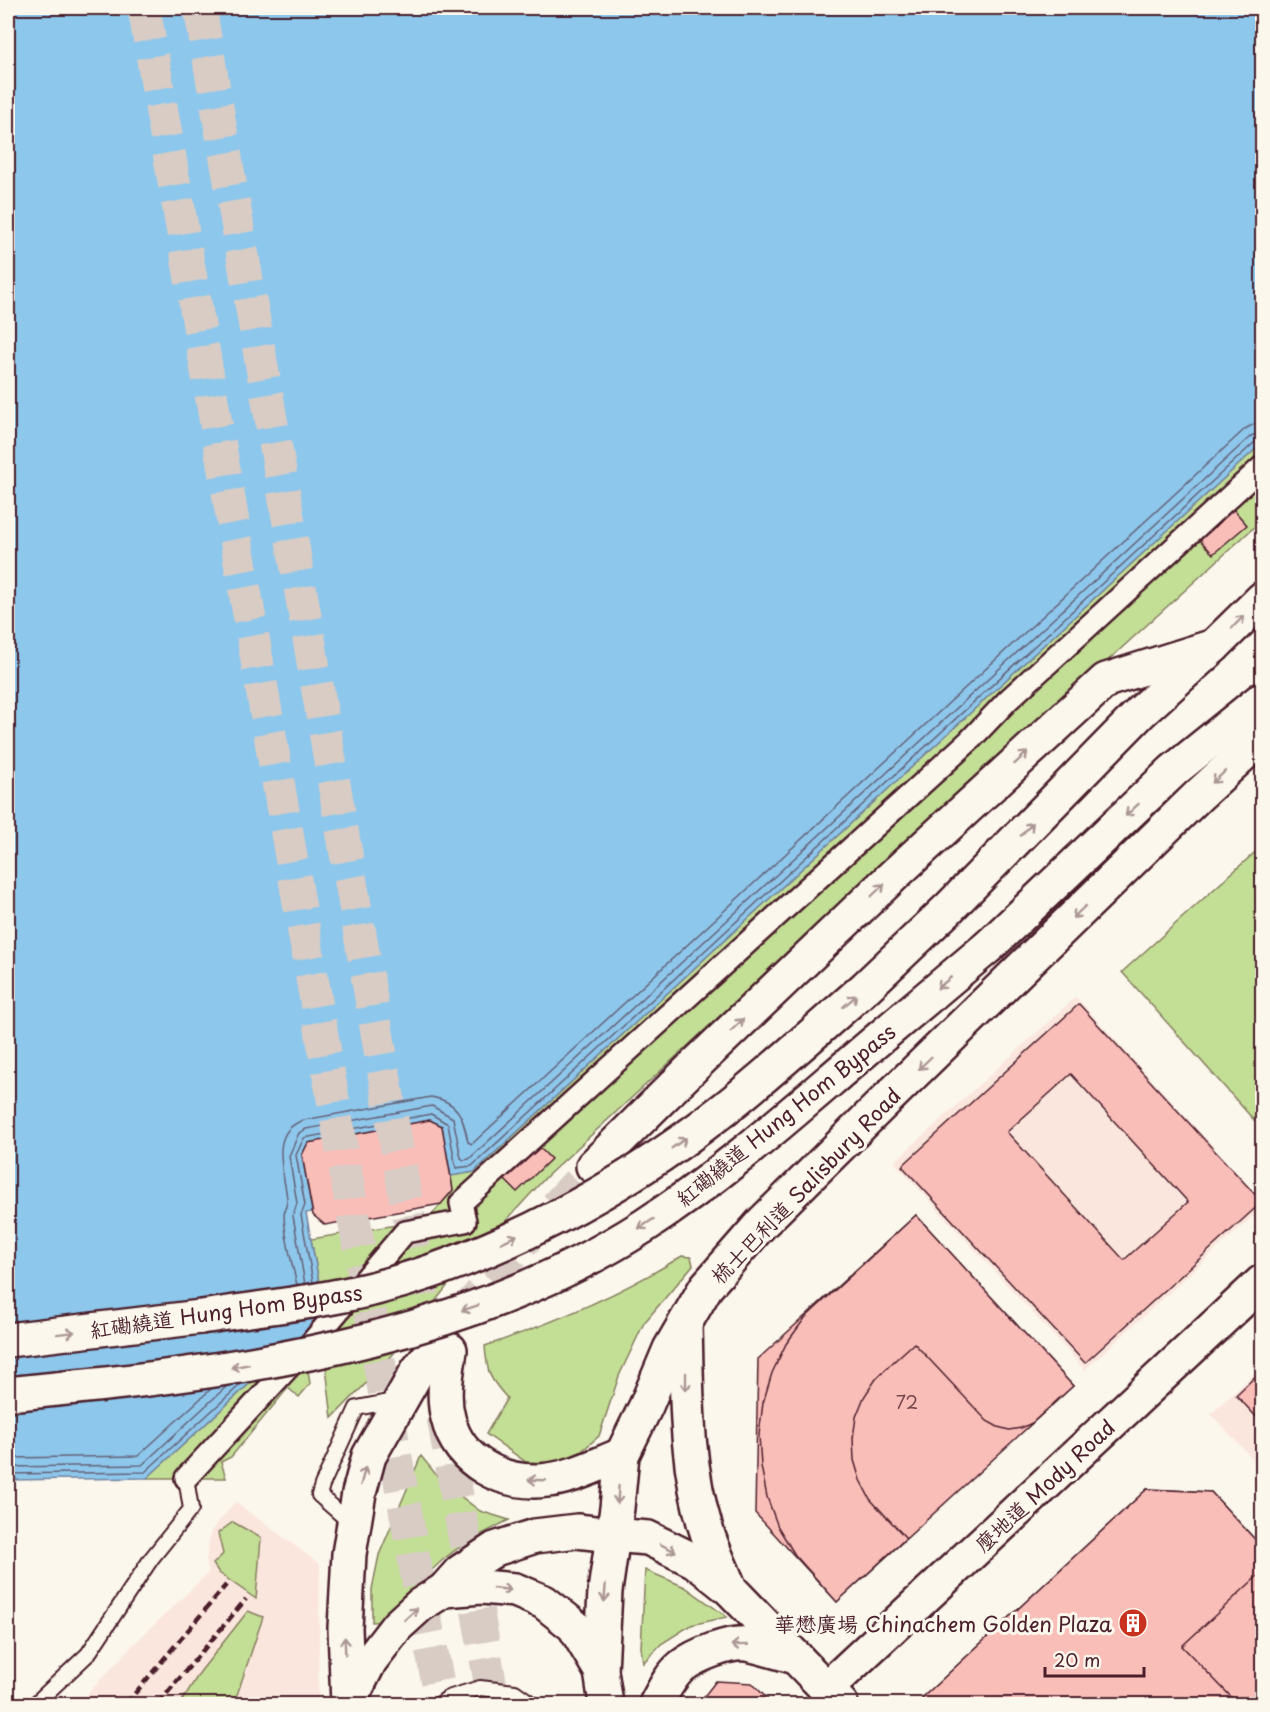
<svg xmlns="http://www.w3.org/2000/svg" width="1270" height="1712" font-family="'Playpen Sans','LXGW WenKai TC',sans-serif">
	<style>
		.built { fill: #fbe6dd }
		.green { fill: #c3de95; stroke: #867e60; stroke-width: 1.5 }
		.water { fill: #8dc7ec; stroke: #72849f; stroke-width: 1.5 }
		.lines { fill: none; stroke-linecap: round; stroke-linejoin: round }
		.shore { stroke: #656278; stroke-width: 1.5 }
		.building { fill: #fabeb9; stroke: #4a1f2b; stroke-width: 1.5; fill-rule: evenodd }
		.primary-tunnel { stroke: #d8ccc5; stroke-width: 33; stroke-dasharray: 33 16; stroke-linecap: butt }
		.trunk-tunnel { stroke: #d8ccc5; stroke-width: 33; stroke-dasharray: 33 16; stroke-linecap: butt }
		.service-casing { stroke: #4a1f2b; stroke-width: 18 }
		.pedestrian-casing { stroke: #4a1f2b; stroke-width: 26 }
		.tertiary-casing { stroke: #4a1f2b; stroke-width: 38 }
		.secondary-casing { stroke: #4a1f2b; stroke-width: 38 }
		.primary-casing { stroke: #4a1f2b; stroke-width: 38 }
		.service { stroke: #fbf7ec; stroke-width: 14 }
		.pedestrian { stroke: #fbf7ec; stroke-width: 21 }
		.tertiary { stroke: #fbf7ec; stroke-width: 33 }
		.secondary { stroke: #fbf7ec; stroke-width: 33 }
		.primary { stroke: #fbf7ec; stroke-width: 33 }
		.rail { stroke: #4a1f2b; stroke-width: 4.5; stroke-dasharray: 9 4.5; stroke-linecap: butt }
		.primary-bridge-casing { stroke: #4a1f2b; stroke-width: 38; stroke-linecap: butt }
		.primary-bridge { stroke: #fbf7ec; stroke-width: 33 }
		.oneway { stroke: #ab9695 }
		.labels { text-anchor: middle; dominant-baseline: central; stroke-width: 6; stroke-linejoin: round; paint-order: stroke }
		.number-label { font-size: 18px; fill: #76474e }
		.street-label { font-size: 21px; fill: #4a1f2b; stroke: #fbf7ec }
		.poi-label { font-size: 21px; fill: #4a1f2b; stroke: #fbf7ec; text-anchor: end }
	</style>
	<rect width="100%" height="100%" fill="#fbf7ec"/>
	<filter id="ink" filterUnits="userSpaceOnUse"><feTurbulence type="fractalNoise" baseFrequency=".0167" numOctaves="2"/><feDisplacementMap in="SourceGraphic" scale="12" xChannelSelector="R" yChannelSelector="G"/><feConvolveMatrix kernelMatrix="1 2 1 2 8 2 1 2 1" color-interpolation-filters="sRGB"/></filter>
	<g filter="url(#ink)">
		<!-- built -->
		<g class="built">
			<polygon points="1076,997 1262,1200 1262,1208 1085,1370 894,1162"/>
			<polygon points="1262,1367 1262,1469 1211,1414"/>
			<polygon points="235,1502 320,1564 318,1704 78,1704 135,1643 209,1572 206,1560 211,1531"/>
		</g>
		<!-- green -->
		<g class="green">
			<polygon points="1262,443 1262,520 853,893 547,1176 456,1275 386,1363 332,1418 325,1359 307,1363 310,1384 299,1397 288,1388 231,1457 221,1462 226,1478 147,1478 325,1314 311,1239 427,1220 453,1190 451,1176 474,1172"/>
			<polygon points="1262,846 1262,1129 1122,972"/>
			<path d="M682,1256l9,1 2,8 -49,58 -25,53 -20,60 -22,19 -27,8 -24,-1 -40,-28 21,-36c-18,-20 -20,-25 -22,-52 68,-23 136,-52 197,-90z"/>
			<path d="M421,1456l21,26 38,29 29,9c-21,11 -45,22 -64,38 -21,18 -40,41 -57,63l-16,1v-33l7,-34z"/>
			<polygon points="233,1522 261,1538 256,1599 219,1573 213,1564 223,1554 218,1533"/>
			<polygon points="645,1570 685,1587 727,1617 691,1625 661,1644 643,1663 641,1648"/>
			<polygon points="248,1611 263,1617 234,1704 180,1704 200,1672"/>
		</g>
		<!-- water -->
		<polygon class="water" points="8,8 1262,8 1262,443 474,1172 451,1176 442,1126 430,1120 308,1143 302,1155 312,1212 306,1213 325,1314 147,1478 8,1480"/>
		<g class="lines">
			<!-- shore -->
			<g class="shore">
				<polyline points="313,1282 301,1215 305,1205 296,1155 304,1138 431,1114 448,1124 456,1168 472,1166 1256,441 1262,439"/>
				<polyline points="305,1284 293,1216 297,1203 289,1156 299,1133 306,1129 432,1106 453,1118 461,1158 464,1160 469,1159 1251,436 1262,432"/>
				<path d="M297,1285c-5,-22 -12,-46 -13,-69 0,-7 4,-12 3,-18 -3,-26 -19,-67 17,-78l127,-23c29,5 32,21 37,45l4,2 773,-715 9,-5 8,-1"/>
				<polyline points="8,1458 138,1456 212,1388"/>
				<polyline points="8,1467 142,1465 227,1386"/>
				<polyline points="8,1474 145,1472 241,1384"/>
			</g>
		</g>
		<!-- building -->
		<g class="building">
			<polygon points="1233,509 1247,525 1213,554 1199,539"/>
			<path d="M1079,1004l183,198 -177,161 -183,-197zM1071,1074l117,128 -64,58 -117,-128z"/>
			<polygon points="430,1120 442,1126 453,1190 441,1204 325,1225 313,1215 302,1155 308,1143"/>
			<polygon points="538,1146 551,1159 517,1192 504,1179"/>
			<polygon points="916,1215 1073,1386 837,1602 755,1513 758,1359"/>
			<polygon points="916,1215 1073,1386 1032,1423 1021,1428 1009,1430 998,1427 987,1421 914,1343 891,1364 876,1379 864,1397 856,1417 853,1438 854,1460 860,1480 870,1499 906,1538 837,1602 795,1555 778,1527 767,1497 761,1466 759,1435 763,1403 772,1373 786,1344 805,1318"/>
			<polygon points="1262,1370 1262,1423 1236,1395"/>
			<polygon points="1147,1489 1211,1492 1262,1547 1262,1704 928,1704 922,1698"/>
			<polygon points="1147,1489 1211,1492 1262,1547 1262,1572 1182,1646 1238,1704 928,1704 922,1698"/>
			<polygon points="716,1681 752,1683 772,1704 698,1704"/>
		</g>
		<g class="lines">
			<!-- primary-tunnel -->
			<polyline class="primary-tunnel" points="460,1318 521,1244 593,1166"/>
			<!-- trunk-tunnel -->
			<g class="trunk-tunnel">
				<polyline points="144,8 341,1145 414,1560 442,1704"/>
				<polyline points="200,8 432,1351"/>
				<polyline points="443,1417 494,1704"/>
			</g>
			<!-- service casing -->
			<g class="service-casing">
				<g id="service">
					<polyline points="352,1524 319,1495 322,1485 357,1408 398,1400"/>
					<polyline points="35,1704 88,1654 151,1559 191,1509 186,1478"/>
					<polyline points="440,1704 448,1698 480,1688 515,1692 532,1704"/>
				</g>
			</g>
			<!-- pedestrian casing -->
			<g class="pedestrian-casing">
				<polyline id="pedestrian" points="186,1478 312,1342 405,1232 465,1221 461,1203 969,741 1008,700 1262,467"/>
			</g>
			<!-- tertiary casing -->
			<g class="tertiary-casing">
				<g id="tertiary">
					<polyline points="612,1535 648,1538 695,1561 730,1589 841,1704"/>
					<polyline points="826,1689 1262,1282"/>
				</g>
			</g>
			<!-- secondary casing -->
			<g class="secondary-casing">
				<polyline id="secondary" points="348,1704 370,1661 397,1626 420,1605 444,1590 460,1572 495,1549 535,1536 577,1531 612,1535"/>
			</g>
			<!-- primary casing -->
			<g class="primary-casing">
				<g id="primary">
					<polyline points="989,946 1174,770 1262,699"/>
					<polyline points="806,1040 866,987 949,908 1141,712 1214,646 1262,599"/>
					<polyline points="593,1166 695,1065 894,875 1106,680 1214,646"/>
					<path d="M685,1325c2,69 0,138 21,204 6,20 16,40 24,60"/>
					<polyline points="8,1340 201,1317"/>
					<path d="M450,1350c-3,22 -8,46 -2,68 10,45 57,68 100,62 26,-3 50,-16 74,-25"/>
					<polyline points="8,1394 76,1387"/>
					<polyline points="444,1590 482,1587 515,1590 544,1602 574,1626 601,1671"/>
					<polyline points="348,1704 345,1628 349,1554 359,1493 369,1456 418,1370 437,1346"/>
					<polyline points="606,1704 601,1671 605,1591 617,1508 622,1455 646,1406 670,1349 706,1287 761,1224 879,1107 1200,794 1262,737"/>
					<path d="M656,1704c7,-13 14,-28 26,-38 14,-11 47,-24 65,-22 16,3 33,9 49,13"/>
				</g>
			</g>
			<!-- service -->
			<use href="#service" class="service"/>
			<!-- pedestrian -->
			<use href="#pedestrian" class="pedestrian"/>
			<!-- tertiary -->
			<use href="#tertiary" class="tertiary"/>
			<!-- secondary -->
			<use href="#secondary" class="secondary"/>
			<!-- primary -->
			<use href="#primary" class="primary"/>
			<!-- rail -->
			<g class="rail">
				<polyline points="126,1704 226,1585"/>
				<polyline points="158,1704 246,1599"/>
			</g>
			<!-- primary-bridge casing -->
			<g class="primary-bridge-casing">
				<g id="primary-bridge">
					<path d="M201,1317c59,-9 118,-15 175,-29 120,-31 246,-99 343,-175 30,-23 58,-48 87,-73"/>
					<path d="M76,1387c193,-19 403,-55 568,-161 71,-46 134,-101 197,-155 49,-42 99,-84 148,-125"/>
				</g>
			</g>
			<!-- primary-bridge -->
			<use href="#primary-bridge" class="primary-bridge"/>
		</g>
		<!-- one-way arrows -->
		<defs><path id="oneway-shaft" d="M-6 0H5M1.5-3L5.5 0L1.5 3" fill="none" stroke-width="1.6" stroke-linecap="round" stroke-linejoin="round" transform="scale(1.5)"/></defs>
		<g class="oneway">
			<use href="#oneway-shaft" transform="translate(1238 622) rotate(-45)"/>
			<use href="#oneway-shaft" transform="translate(1021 758) rotate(-43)"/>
			<use href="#oneway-shaft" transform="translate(1219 777) rotate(138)"/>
			<use href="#oneway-shaft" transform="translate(1132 810) rotate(137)"/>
			<use href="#oneway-shaft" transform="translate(1027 829) rotate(-46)"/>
			<use href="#oneway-shaft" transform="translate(878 890) rotate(-44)"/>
			<use href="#oneway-shaft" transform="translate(1079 912) rotate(136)"/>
			<use href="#oneway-shaft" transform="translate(944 983) rotate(140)"/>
			<use href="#oneway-shaft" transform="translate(850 1001) rotate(-41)"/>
			<use href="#oneway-shaft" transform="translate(737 1025) rotate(-44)"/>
			<use href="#oneway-shaft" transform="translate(925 1063) rotate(136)"/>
			<use href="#oneway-shaft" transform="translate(679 1143) rotate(-35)"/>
			<use href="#oneway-shaft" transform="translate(646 1224) rotate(147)"/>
			<use href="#oneway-shaft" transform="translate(509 1239) rotate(-26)"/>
			<use href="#oneway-shaft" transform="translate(470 1308) rotate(161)"/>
			<use href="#oneway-shaft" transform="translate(66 1333) rotate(-7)"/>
			<use href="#oneway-shaft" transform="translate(240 1366) rotate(170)"/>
			<use href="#oneway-shaft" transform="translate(686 1382) rotate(90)"/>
			<use href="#oneway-shaft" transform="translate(363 1476) rotate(-75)"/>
			<use href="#oneway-shaft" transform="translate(537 1480) rotate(-178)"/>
			<use href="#oneway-shaft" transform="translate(618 1495) rotate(94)"/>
			<use href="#oneway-shaft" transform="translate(668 1548) rotate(26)"/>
			<use href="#oneway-shaft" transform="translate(502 1589) rotate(6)"/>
			<use href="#oneway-shaft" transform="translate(605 1593) rotate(94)"/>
			<use href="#oneway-shaft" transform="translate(411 1614) rotate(-43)"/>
			<use href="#oneway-shaft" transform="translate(740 1645) rotate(179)"/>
			<use href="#oneway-shaft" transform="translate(345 1646) rotate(-92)"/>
		</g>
	</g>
	<!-- icons -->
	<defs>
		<g id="building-disc" transform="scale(1.5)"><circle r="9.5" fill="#c8321e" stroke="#fbf7ec"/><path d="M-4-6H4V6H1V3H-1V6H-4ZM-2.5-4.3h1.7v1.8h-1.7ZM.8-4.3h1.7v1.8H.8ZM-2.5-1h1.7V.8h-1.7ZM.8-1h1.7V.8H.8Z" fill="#fff"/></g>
	</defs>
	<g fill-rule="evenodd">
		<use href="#building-disc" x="1133" y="1623"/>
	</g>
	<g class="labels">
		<!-- number labels -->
		<g class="number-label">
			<text x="907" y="1401">72</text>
		</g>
		<!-- street labels -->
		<g class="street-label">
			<text transform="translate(785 1114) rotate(-39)">紅磡繞道 Hung Hom Bypass</text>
			<text transform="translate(805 1185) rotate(-46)">梳士巴利道 Salisbury Road</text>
			<text transform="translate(226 1310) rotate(-8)">紅磡繞道 Hung Hom Bypass</text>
			<text transform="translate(1044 1485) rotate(-43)">麼地道 Mody Road</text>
		</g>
		<!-- poi labels -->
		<g class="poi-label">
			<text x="1112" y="1623">華懋廣場 Chinachem Golden Plaza</text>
		</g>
	</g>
	<!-- margin -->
	<rect width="1270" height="1712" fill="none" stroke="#fbf7ec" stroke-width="30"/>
	<rect x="15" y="15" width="1240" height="1682" fill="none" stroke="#4a1f2b" stroke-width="2" filter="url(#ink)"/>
	<!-- scale -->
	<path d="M1045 1667v9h99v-9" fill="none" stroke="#4a1f2b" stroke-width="3"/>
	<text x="1054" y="1667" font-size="18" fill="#4a1f2b" stroke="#fbf7ec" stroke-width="4.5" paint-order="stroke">20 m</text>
</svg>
